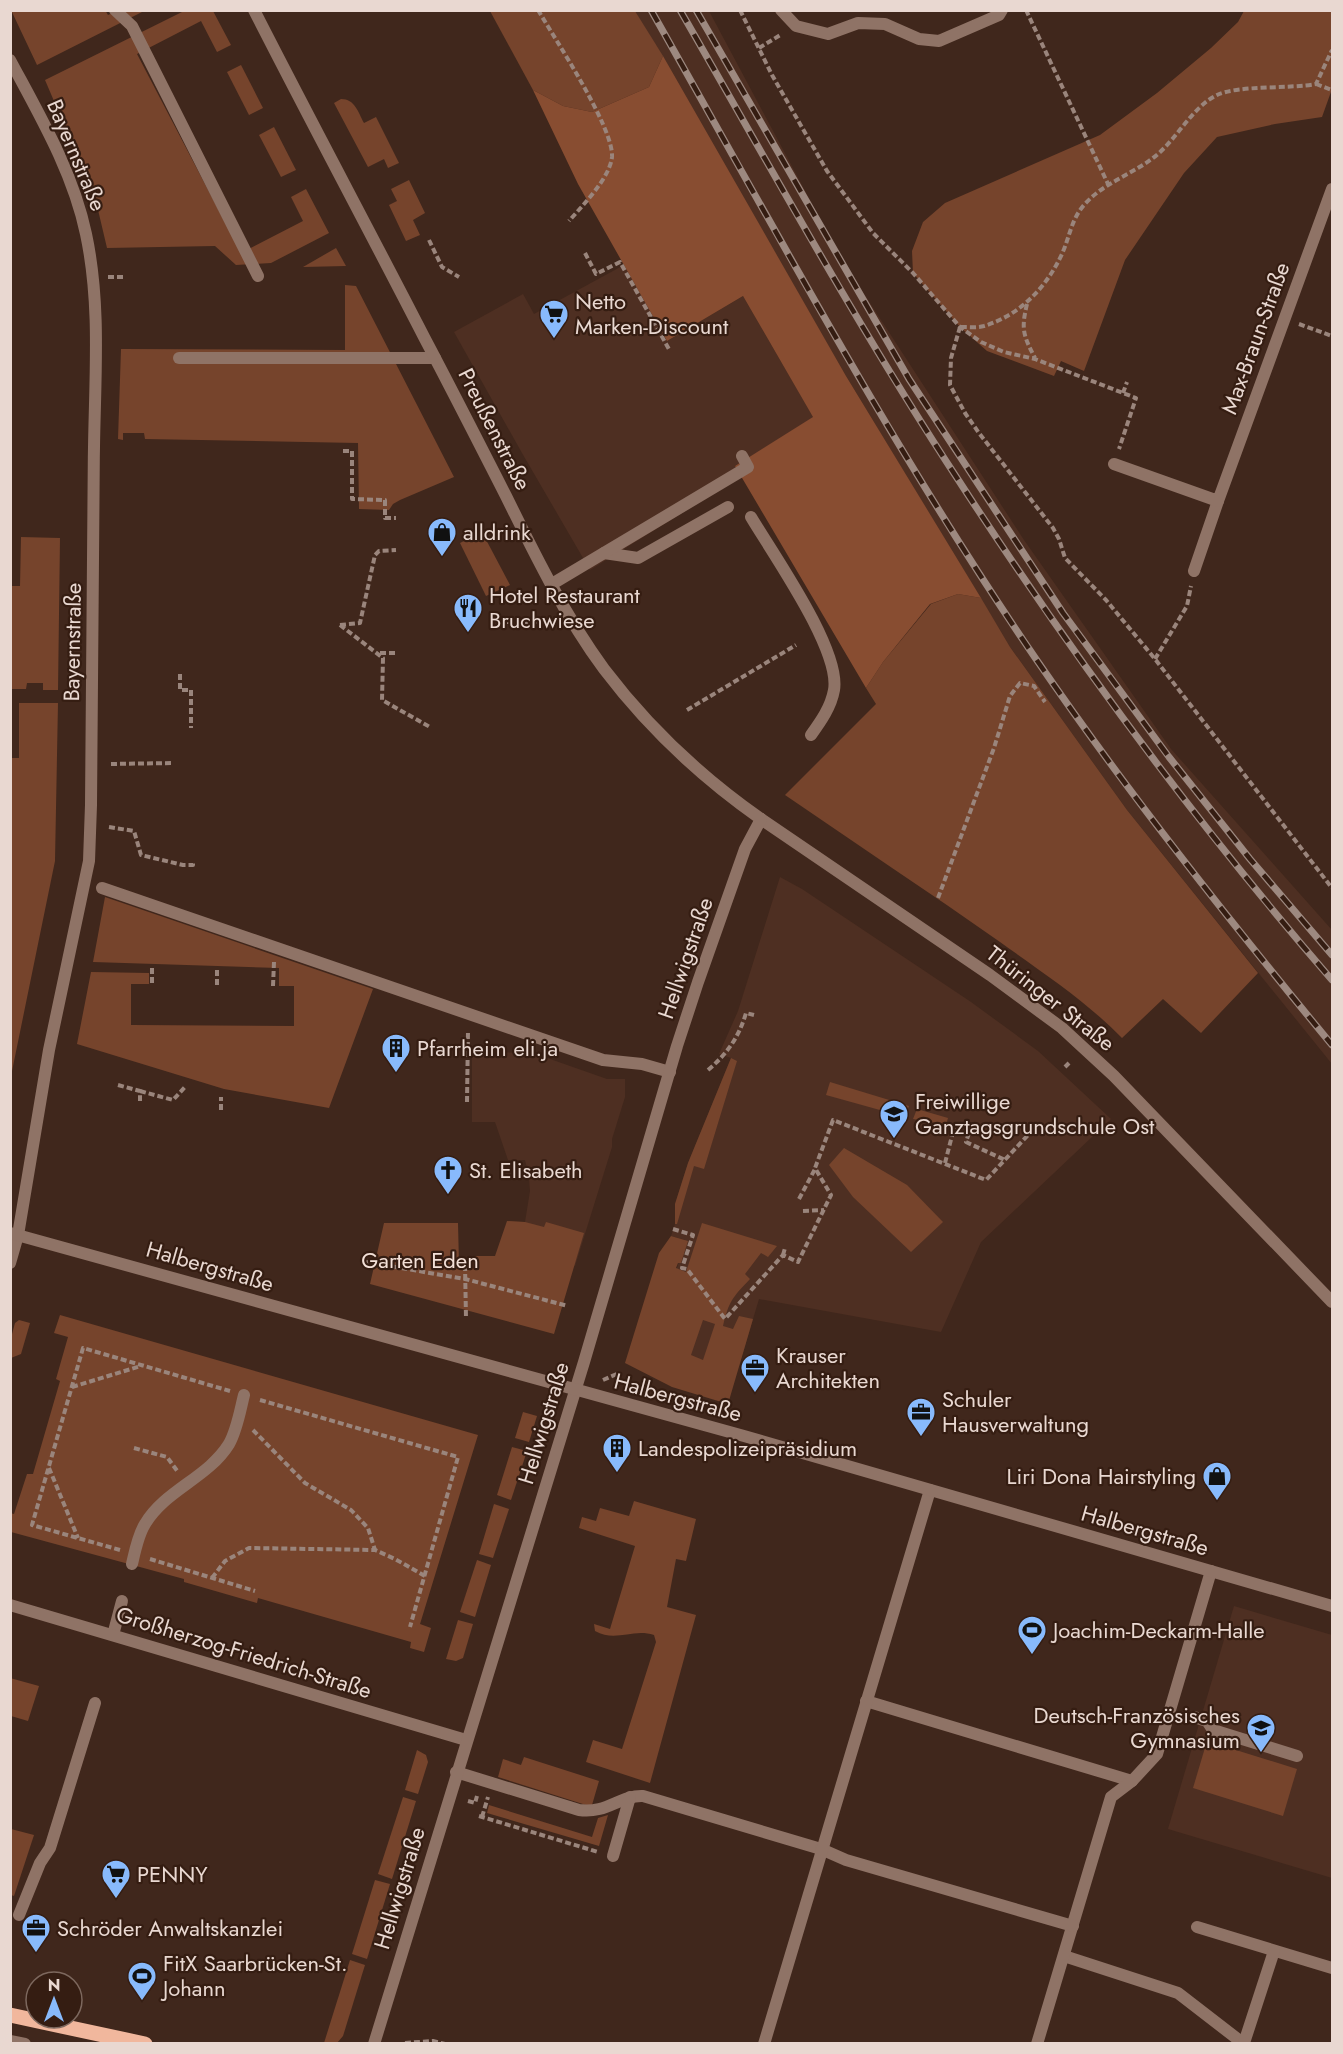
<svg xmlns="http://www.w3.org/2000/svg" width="1343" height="2054" font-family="Jost,sans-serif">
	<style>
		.built { fill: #4e2f22 }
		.green { fill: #76442c; fill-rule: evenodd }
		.forest { fill: #884d31 }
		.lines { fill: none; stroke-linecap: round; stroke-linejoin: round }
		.path { stroke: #9a857c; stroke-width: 4; stroke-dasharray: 6 3; stroke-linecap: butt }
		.service { stroke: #8f7366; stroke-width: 12 }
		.minor { stroke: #8f7366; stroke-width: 12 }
		.tertiary { stroke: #8f7366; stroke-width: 12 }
		.primary { stroke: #f1b79d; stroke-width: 15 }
		.rail-casing { stroke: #9d8980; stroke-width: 7 }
		.rail { stroke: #351d12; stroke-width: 4.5; stroke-dasharray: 14; stroke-linecap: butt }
		.labels { text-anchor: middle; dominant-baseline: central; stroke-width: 4.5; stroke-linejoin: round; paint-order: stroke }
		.street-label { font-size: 22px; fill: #e9d8d1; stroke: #351d12 }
		.poi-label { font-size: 22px; fill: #e9d8d1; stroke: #351d12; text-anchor: start }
		.park-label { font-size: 22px; fill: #f3e0d7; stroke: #351d12 }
	</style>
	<rect width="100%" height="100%" fill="#40271c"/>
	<!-- built -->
	<g class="built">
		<polygon points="635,11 709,11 842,260 1024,540 1171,749 1332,930 1332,1064 1127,810 1010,647 846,376"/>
		<polygon points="624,265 667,341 743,296 814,418 735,466 742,476 590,570 522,453 454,332 523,294 534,314"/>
		<polygon points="780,877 802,889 971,1002 1038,1051 1111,1119 981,1242 941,1332 759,1299 739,1366 651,1359 685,1240 671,1236 675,1224 675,1204 688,1163 731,1058 719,1054 738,1011"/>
		<polygon points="472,1047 482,1047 483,1052 533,1053 607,1079 625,1079 625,1097 612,1139 612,1147 575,1266 507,1221 525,1222 530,1191 529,1178 525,1160 508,1160 495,1122 472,1122"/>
		<polygon points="1234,1606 1332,1635 1332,1878 1168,1829"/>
	</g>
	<!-- green -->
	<g class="green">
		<polygon points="11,10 105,10 108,15 117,11 144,11 37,65"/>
		<polygon points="184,11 213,11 231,45 217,52 201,21 137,54 241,253 303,221 291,197 306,189 329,233 271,263 236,265 215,246 107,248 95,197 45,80"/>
		<polygon points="490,11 635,11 663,56 649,87 592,112 563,106 533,90"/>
		<polygon points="1244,11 1332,11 1332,89 1322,117 1275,124 1217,137 1184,173 1125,260 1084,371 1061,361 1054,376 987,351 960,327 913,273 912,251 923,222 945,203 1100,135 1157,93 1211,48 1238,22"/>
		<polygon points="241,65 263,108 249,115 227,72"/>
		<path d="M341,99c14,0 17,13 23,24l12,-6 23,46 -11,5 -4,-9 -16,8 -34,-64z"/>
		<polygon points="274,127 296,170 281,177 259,135"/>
		<polygon points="409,180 425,213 413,220 420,235 406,241 389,205 397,201 391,189"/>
		<polygon points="336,248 346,266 303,267"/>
		<polygon points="345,285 356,286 454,477 400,500 393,504 389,510 359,509 358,443 145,439 144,433 123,433 123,440 118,439 121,349 345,350"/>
		<polygon points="482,532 510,585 486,596 460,543"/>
		<polygon points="21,537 60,538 58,690 43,690 43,683 27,683 26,689 11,689 11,586 20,586"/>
		<path d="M958,594l23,4 29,49 117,163 131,163 -57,60 -38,-34 -41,39c-36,-37 -79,-65 -122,-96 -71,-50 -144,-98 -215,-147l91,-91 -10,-16 17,-26 48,-58z"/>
		<polygon points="19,703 58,703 55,861 11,1076 10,758 19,758"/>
		<polygon points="105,897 373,989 329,1108 224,1089 77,1044 91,972 149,973 149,984 131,984 131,1025 294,1026 294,986 279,986 279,968 93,962"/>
		<polygon points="731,1058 737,1061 704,1169 694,1166 677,1224 675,1224 675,1204 688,1163"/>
		<polygon points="830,1082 909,1106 905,1117 826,1095"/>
		<polygon points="917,1109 948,1118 946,1125 913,1119"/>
		<polygon points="844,1148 907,1185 943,1222 911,1252 853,1197 829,1165"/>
		<polygon points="507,1221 525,1222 544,1227 546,1222 584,1233 554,1334 370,1284 384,1223 458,1223 459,1264 470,1265 470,1256 495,1256"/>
		<path d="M702,1223l75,23 -9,11 -7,-4 -16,21 5,5c-18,19 -21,22 -27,47l10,3 6,-13 14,3 -25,85 -56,-17 -47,-24 34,-110 12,-17 17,5 -7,22h-3l-2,5 10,4zM703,1320l12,4 -12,36 -12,-5z"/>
		<polygon points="60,1315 478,1435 420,1624 431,1628 424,1652 410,1648 411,1642 258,1598 257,1603 184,1582 184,1579 11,1532 10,1513 14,1514 27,1474 33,1474 60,1381 56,1379 68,1337 54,1333"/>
		<polygon points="19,1320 30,1323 21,1354 11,1358 11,1338 15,1323"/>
		<polygon points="523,1412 537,1416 529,1442 515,1438"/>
		<polygon points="512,1447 527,1451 511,1500 497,1495"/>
		<path d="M634,1501l62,18 -10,42 -10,-2 -9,48 29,8 -46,168 -64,-21 7,-22 29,9 34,-107 -2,-7c-22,-7 -38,8 -59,-4l-1,-7 16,5 25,-83 -56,-18 3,-11 14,4 4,-13 29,8z"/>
		<polygon points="494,1504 509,1509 493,1558 479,1554"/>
		<polygon points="477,1560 491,1565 475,1617 460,1612"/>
		<polygon points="458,1620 473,1624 463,1658 456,1661 446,1659"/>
		<polygon points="10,1678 39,1686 28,1721 11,1716"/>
		<polygon points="1207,1741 1297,1769 1283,1816 1193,1788"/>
		<polygon points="417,1750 426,1755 428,1762 418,1794 405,1790"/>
		<polygon points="524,1757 599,1781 592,1805 586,1805 498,1777 503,1759 521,1765"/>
		<polygon points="403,1797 416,1801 392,1879 378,1874"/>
		<polygon points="489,1805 592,1837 598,1818 608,1815 599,1846 487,1813"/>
		<polygon points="11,1829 34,1835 14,1896 11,1895"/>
		<polygon points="375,1880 390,1884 367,1959 352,1954"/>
		<polygon points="350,1960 365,1965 343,2036 337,2043 324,2043"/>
	</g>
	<!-- forest -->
	<polygon class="forest" points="663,56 846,376 981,598 958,594 930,604 883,662 866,688 735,466 813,417 743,296 667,341 578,184 533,90 563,106 592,112 649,87"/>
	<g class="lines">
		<!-- path -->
		<g class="path">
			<path d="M538,10c17,29 76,118 74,147 -2,21 -30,49 -43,64"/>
			<polyline points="740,10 772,75 827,171 873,233 913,273 960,327 981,342 1004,352 1035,359 1136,398 1119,449"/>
			<polyline points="1026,10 1108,184"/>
			<polyline points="759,48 782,34"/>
			<polyline points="1316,84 1332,90"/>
			<polyline points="429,240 442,267 459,277"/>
			<polyline points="585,253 596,274 620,262 670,351"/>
			<polyline points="108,277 125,277"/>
			<path d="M1027,304c-6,25 -4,31 8,54"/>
			<polyline points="1299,324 1332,336"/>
			<polyline points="960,327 951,358 950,385 965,413 979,433 1053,528 1059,539 1065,558 1106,600 1155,659 1332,888"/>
			<path d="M961,327c7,0 16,1 23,-1 36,-11 62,-38 78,-72 8,-18 9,-34 22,-49 21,-24 53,-32 75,-52 20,-18 35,-47 58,-58 21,-10 73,-6 99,-11l16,-34"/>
			<polyline points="1123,393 1127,382"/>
			<polyline points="343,451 352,451 352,499 385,500 385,518 396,518"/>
			<polyline points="498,622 540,622"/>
			<polyline points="340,625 383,658 382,700 430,727"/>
			<polyline points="340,625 360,623 375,555 379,551 396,550"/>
			<polyline points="380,653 396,653"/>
			<polyline points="1155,659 1187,606 1191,586"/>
			<polyline points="180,674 180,690 191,690 191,728"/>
			<polyline points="687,710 796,645"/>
			<polyline points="111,764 173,763"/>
			<polyline points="109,827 134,831 141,855 183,865 193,865 193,861"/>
			<polyline points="938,898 994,748 1010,696 1020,683 1034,686 1045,702"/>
			<polyline points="152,968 152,984"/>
			<polyline points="217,970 217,985"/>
			<polyline points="273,986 274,962"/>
			<polyline points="1065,1067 1069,1063"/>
			<path d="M708,1070c19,-16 31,-33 38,-57l8,2"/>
			<polyline points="118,1085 140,1091 140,1101"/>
			<polyline points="140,1091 173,1100 185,1087"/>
			<polyline points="467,1102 468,1031"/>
			<polyline points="221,1110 221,1097"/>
			<polyline points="969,1133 966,1142 1005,1160"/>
			<polyline points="945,1163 954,1128"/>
			<polyline points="799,1199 815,1169"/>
			<polyline points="803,1211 824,1210"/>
			<polyline points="673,1229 693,1235 682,1268 687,1269 725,1319 783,1255 798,1262 831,1195 815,1168 833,1120 986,1180 1029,1134"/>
			<polyline points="783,1255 785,1248"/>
			<polyline points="366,1262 465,1279 568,1306"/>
			<polyline points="465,1265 466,1318"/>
			<polyline points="603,1380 619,1373"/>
			<polyline points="72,1387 141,1366"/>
			<polyline points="260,1400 458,1457 410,1627"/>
			<polyline points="253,1430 305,1483 351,1510 368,1528 375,1550"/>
			<polyline points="134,1448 167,1457 178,1472"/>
			<polyline points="49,1468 78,1538"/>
			<polyline points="120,1550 32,1525 83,1348 230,1391"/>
			<polyline points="150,1559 255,1591"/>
			<polyline points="212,1578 225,1561 249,1548 375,1550 395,1559 425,1576"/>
			<polyline points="468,1801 475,1803 477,1796"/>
			<polyline points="479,1816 598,1852"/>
			<polyline points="482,1817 488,1797"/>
			<polyline points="405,2043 433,2041 445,2044"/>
		</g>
		<!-- service -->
		<g class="service">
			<polyline points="115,10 132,26 258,276"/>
			<polyline points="179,358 435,358"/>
			<path d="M751,517c22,37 90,133 83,173 -3,17 -13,31 -23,45"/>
			<polyline points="604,553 638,558 728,507"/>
			<polyline points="1194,571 1218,501"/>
			<polyline points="552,584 748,467 742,456"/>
			<polyline points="102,888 603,1060 642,1064 670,1072"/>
			<path d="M132,1564c3,-13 6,-29 13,-40 20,-34 63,-46 84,-80 8,-14 11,-33 15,-49"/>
			<polyline points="113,1635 122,1601"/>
			<polyline points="866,1701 1132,1781"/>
			<polyline points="1194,1717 1207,1721 1213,1730 1297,1756"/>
			<path d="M456,1772l123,38c28,4 41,-15 64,-14l178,53"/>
			<polyline points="613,1856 630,1797"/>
			<polyline points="19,1915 40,1863 50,1848 95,1703"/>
			<polyline points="1197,1927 1332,1968"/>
			<polyline points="1064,1956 1178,1993 1244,2044"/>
			<polyline points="10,2041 25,2044"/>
			<polyline points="1244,2043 1274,1951"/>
			<polyline points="1037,2044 1111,1797 1132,1781 1157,1754 1211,1571"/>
		</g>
		<!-- minor -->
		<g class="minor">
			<polyline points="781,10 796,26 828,34 858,23 885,24 919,39 939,41 999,15 1002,10"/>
			<path d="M10,60c30,56 63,112 76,174 15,70 9,142 8,213 -2,119 -2,238 -3,358l-2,56 -40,189 -31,185 -8,28"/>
			<polyline points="1114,464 1218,501 1332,189"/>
			<polyline points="761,819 990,975 1062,1028 1114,1076 1332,1302"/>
			<polyline points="10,1605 466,1740"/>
			<polyline points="821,1849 846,1860 1073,1926"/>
			<polyline points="764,2044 930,1490"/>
		</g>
		<!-- tertiary -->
		<g class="tertiary">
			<path d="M254,10c56,110 114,218 170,327 28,53 55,106 82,159 29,59 59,120 98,173 44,58 97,108 157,150l-16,30 -47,133 -21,64 -93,316 -210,682"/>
			<polyline points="10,1233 744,1436 1332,1606"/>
		</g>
		<!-- primary -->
		<polyline class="primary" points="10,2015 145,2044"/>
		<!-- rail casing -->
		<g class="rail-casing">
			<g id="rail">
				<path d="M651,10c124,219 243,442 385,649 92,134 193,261 296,386"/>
				<path d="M680,10c91,158 179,319 279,471 113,174 237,342 373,499"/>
				<polyline points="696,10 909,379 1063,613 1169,757 1250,859 1332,955"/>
			</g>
		</g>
		<!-- rail -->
		<use href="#rail" class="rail"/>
	</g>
	<!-- icons -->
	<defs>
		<g id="supermarket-pin" transform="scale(1.5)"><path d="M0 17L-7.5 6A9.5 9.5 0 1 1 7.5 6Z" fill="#88bafc" stroke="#351d12"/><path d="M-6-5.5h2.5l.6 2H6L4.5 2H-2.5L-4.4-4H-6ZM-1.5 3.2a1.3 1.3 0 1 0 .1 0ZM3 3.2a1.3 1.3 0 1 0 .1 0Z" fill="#111"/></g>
		<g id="shop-pin" transform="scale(1.5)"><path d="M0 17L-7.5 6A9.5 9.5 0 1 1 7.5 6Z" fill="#88bafc" stroke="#351d12"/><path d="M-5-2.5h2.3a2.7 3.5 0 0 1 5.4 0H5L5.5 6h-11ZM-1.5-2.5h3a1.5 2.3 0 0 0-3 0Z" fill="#111"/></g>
		<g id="restaurant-pin" transform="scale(1.5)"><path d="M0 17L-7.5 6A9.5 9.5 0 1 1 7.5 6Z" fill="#88bafc" stroke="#351d12"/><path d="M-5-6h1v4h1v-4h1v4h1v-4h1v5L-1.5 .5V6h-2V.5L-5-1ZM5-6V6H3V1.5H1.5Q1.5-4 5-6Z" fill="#111"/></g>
		<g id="building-pin" transform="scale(1.5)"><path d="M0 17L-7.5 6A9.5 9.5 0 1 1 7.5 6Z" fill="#88bafc" stroke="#351d12"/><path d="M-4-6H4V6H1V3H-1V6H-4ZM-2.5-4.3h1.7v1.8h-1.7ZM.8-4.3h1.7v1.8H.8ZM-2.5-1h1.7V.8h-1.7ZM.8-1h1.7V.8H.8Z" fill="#111"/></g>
		<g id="school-pin" transform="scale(1.5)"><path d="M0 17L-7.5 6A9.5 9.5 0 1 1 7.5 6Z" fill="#88bafc" stroke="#351d12"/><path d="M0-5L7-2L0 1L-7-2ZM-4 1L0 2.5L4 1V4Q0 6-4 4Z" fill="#111"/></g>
		<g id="church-pin" transform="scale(1.5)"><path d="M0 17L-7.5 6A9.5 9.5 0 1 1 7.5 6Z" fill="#88bafc" stroke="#351d12"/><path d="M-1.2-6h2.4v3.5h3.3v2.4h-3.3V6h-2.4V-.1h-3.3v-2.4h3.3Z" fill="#111"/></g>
		<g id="office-pin" transform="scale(1.5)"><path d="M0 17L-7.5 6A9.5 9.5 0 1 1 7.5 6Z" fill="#88bafc" stroke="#351d12"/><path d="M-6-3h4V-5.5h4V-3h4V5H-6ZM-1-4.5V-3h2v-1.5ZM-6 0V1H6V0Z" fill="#111"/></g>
		<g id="stadium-pin" transform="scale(1.5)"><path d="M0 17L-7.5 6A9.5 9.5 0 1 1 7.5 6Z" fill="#88bafc" stroke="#351d12"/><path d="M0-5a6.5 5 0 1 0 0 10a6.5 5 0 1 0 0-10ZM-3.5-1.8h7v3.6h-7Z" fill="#111"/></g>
	</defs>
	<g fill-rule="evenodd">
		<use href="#supermarket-pin" x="554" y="314"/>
		<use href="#shop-pin" x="442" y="532"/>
		<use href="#restaurant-pin" x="468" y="608"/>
		<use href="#building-pin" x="396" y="1048"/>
		<use href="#school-pin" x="894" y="1114"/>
		<use href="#church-pin" x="448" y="1170"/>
		<use href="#office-pin" x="755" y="1368"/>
		<use href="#office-pin" x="921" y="1412"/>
		<use href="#building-pin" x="617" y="1448"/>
		<use href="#shop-pin" x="1217" y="1476"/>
		<use href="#stadium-pin" x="1032" y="1630"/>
		<use href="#school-pin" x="1261" y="1728"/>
		<use href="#supermarket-pin" x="116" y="1874"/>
		<use href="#office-pin" x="36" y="1928"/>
		<use href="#stadium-pin" x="142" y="1976"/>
	</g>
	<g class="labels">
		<!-- street labels -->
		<g class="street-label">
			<text transform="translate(77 155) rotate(67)">Bayernstraße</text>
			<text transform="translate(1255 338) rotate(-70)">Max-Braun-Straße</text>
			<text transform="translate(495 429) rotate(63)">Preußenstraße</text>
			<text transform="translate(72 642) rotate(-89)">Bayernstraße</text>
			<text transform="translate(685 958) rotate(-71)">Hellwigstraße</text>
			<text transform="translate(1051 998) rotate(38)">Thüringer Straße</text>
			<text transform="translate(210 1266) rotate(16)">Halbergstraße</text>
			<text transform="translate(678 1397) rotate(15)">Halbergstraße</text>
			<text transform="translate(543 1423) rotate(-73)">Hellwigstraße</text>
			<text transform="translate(1145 1530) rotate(16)">Halbergstraße</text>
			<text transform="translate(244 1652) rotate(17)">Großherzog-Friedrich-Straße</text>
			<text transform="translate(399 1888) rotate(-73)">Hellwigstraße</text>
		</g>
		<!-- poi labels -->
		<g class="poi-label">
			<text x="575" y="301">Netto<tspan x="575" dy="25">Marken-Discount</tspan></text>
			<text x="463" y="532">alldrink</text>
			<text x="489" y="595">Hotel Restaurant<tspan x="489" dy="25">Bruchwiese</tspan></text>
			<text x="417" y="1048">Pfarrheim eli.ja</text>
			<text x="915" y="1101">Freiwillige<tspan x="915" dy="25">Ganztagsgrundschule Ost</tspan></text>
			<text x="469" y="1170">St. Elisabeth</text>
			<text x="776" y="1355">Krauser<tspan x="776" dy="25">Architekten</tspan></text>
			<text x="942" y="1399">Schuler<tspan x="942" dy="25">Hausverwaltung</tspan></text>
			<text x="638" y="1448">Landespolizeipräsidium</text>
			<text x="1196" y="1476" text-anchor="end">Liri Dona Hairstyling</text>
			<text x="1053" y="1630">Joachim-Deckarm-Halle</text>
			<text x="1240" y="1715" text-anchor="end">Deutsch-Französisches<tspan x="1240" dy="25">Gymnasium</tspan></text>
			<text x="137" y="1874">PENNY</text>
			<text x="57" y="1928">Schröder Anwaltskanzlei</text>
			<text x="163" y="1963">FitX Saarbrücken-St.<tspan x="163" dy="25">Johann</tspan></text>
		</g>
		<!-- park labels -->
		<g class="park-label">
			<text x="420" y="1260">Garten Eden</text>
		</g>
	</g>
	<!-- border -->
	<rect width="1343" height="2054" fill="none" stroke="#e9d8d1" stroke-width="24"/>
	<!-- north arrow -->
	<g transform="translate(54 2000)"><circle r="28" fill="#351d12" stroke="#7d685e" stroke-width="1.5"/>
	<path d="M0-4.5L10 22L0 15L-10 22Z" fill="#88bafc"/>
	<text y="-9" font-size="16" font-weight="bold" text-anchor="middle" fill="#e9d8d1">N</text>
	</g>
</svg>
